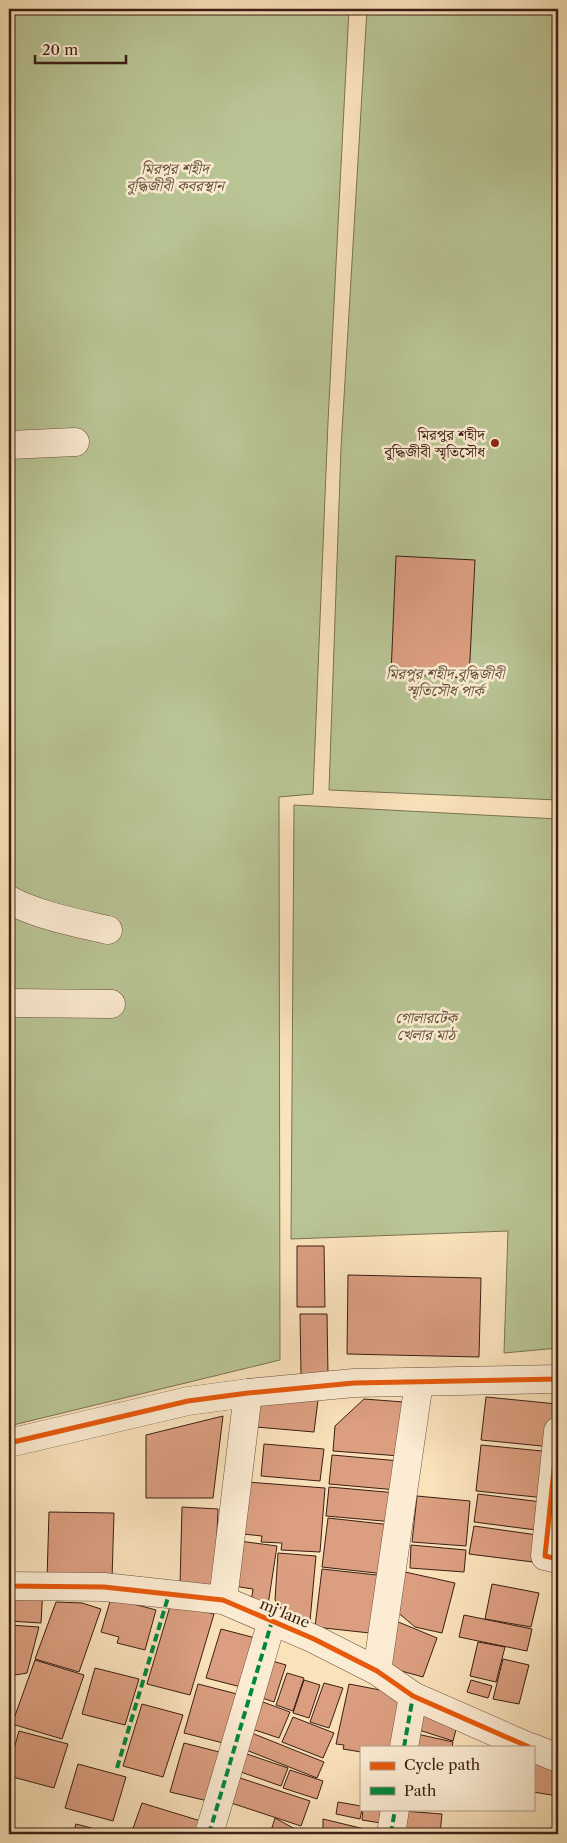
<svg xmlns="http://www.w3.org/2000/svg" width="567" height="1843" font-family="'Libre Caslon Text','Noto Serif Bengali',serif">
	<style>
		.green { fill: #b9c494; stroke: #7a7254 }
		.building { fill: #db9e80; stroke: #3b1f13 }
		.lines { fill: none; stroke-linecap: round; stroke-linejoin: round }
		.minor-casing { stroke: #6b503d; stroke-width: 29 }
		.minor { stroke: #fcecd3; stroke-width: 28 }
		.quiet { stroke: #00873e; stroke-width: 4; stroke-dasharray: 8 4; stroke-linecap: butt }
		.cycleway-casing { stroke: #fcecd3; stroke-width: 8 }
		.cycleway { stroke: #e8590c; stroke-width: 5 }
		.poi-dot { fill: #8f2418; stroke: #fcecd3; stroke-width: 2 }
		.labels { text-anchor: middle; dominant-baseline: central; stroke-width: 5; stroke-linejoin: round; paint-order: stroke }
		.park-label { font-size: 15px; font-style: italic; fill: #61513a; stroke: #fcecd3 }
		.poi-label { font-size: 15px; fill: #3b1f13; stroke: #fcecd3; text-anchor: end }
		.street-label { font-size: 15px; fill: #3b1f13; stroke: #fcecd3 }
	</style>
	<rect width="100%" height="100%" fill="#fae2bb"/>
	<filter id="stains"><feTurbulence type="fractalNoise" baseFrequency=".004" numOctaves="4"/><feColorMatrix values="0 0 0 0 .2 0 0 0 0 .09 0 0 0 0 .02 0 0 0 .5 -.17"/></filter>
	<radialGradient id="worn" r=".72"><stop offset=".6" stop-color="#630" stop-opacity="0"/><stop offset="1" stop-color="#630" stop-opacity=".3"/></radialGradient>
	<!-- green -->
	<g class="green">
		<polygon points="9,9 349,9 328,422 313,794 279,797 280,1360 9,1426"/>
		<polygon points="367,9 558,9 558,800 329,790 341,448"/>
		<polygon points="294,805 558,819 558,1348 504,1353 508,1231 291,1239"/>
	</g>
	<!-- building -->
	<g class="building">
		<polygon points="396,556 475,560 469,678 391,674"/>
		<polygon points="297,1246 324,1246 325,1307 297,1307"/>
		<polygon points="348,1275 481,1278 479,1357 347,1354"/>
		<polygon points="300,1314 327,1314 328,1375 301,1375"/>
		<polygon points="258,1394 318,1400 314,1432 256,1427"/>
		<polygon points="486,1397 557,1404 552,1447 481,1440"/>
		<polygon points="364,1399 404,1402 400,1456 333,1451 335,1426"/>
		<polygon points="223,1416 213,1498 146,1498 146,1435"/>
		<polygon points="264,1444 324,1449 320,1481 261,1476"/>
		<polygon points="481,1445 552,1452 546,1498 476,1491"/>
		<polygon points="332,1455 400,1461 397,1490 329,1484"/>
		<polygon points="247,1482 325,1488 320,1552 281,1550 282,1543 261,1542 262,1536 243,1534"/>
		<polygon points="329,1487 397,1493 394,1522 326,1516"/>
		<polygon points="478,1494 541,1502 536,1530 474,1522"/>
		<polygon points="417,1496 470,1501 466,1546 412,1542"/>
		<polygon points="182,1507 218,1509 215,1586 180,1585"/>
		<polygon points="49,1512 114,1513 112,1580 47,1579"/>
		<polygon points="328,1518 392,1525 385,1574 322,1567"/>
		<polygon points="474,1526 537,1535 533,1562 469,1554"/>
		<polygon points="239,1541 277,1546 268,1605 251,1602 253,1589 233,1586"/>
		<polygon points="411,1545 466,1550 464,1572 410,1568"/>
		<polygon points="278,1553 316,1556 310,1621 289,1619 275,1600"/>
		<polygon points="322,1569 386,1576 379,1634 315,1627"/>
		<polygon points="405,1572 455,1583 442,1633 415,1627 395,1610"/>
		<polygon points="492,1584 539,1593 531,1627 485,1619"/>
		<polygon points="9,1586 43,1588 41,1623 9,1621"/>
		<polygon points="111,1598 156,1610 145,1650 117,1643 119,1637 101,1632"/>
		<polygon points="56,1602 82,1603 101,1609 79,1672 35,1659"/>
		<polygon points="171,1603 214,1614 190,1695 147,1684"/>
		<polygon points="464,1615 532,1629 527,1651 459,1637"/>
		<polygon points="396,1621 437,1638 423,1677 387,1667"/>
		<polygon points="9,1625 39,1627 27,1673 9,1676"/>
		<polygon points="221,1629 263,1640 249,1689 206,1678"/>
		<polygon points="478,1642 505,1647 496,1682 470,1676"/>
		<polygon points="503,1659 529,1665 519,1704 493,1699"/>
		<polygon points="35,1660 84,1675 62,1739 12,1724"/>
		<polygon points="269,1660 286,1665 274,1702 256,1696"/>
		<polygon points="95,1668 139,1679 125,1725 82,1714"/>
		<polygon points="287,1673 304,1678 293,1711 276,1705"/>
		<polygon points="304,1680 320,1685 309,1718 293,1713"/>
		<polygon points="471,1680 492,1686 488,1698 467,1692"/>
		<polygon points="324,1683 343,1688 329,1728 310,1722"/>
		<polygon points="198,1684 241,1695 227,1744 184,1733"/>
		<polygon points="349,1684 411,1696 400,1747 361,1747 361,1752 343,1749 344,1745 336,1744"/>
		<polygon points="263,1702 290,1712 279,1738 252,1729"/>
		<polygon points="427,1702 458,1722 453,1741 419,1730"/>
		<polygon points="142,1704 183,1715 163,1777 123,1766"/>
		<polygon points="293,1717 334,1733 323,1758 282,1742"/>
		<polygon points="19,1731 68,1744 54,1788 9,1776 9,1766"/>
		<polygon points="249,1732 324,1762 317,1778 241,1748"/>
		<polygon points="417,1734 453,1742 452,1747 414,1747"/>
		<polygon points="184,1743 227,1754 212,1802 170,1792"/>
		<polygon points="241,1752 288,1768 281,1786 235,1770"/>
		<polygon points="533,1762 558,1770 558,1796 533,1792"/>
		<polygon points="78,1764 126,1777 113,1821 65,1808"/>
		<polygon points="290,1770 323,1781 317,1799 283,1788"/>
		<polygon points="234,1776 310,1801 301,1826 225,1801"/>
		<polygon points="338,1802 361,1806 362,1809 360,1819 336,1814"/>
		<polygon points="142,1803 204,1822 200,1834 131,1834"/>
		<polygon points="363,1809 395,1809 393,1825 362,1820"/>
		<polygon points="403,1811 442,1814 440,1834 401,1834"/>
		<polygon points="275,1818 304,1834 270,1834"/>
		<polygon points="323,1819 385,1834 323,1834"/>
		<polygon points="76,1824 114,1834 73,1834"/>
		<polygon points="558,1827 558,1834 513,1834"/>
	</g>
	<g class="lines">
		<!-- minor casing -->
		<g class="minor-casing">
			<g id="minor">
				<polyline points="9,445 75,442"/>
				<path d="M9,900c31,16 65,22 99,30"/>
				<polyline points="9,1003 111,1004"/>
				<polyline points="558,1431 545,1556 558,1559"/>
				<polyline points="9,1443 188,1401 248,1393 354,1383 558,1379"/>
				<polyline points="9,1586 104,1587 223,1600 314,1639 377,1671 413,1696 529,1747"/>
				<polyline points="223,1600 248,1393"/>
				<polyline points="377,1671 419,1382"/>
				<polyline points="404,1747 413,1696"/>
				<polyline points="533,1748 558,1758"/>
				<polyline points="209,1834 272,1621"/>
				<polyline points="391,1834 395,1809"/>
			</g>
		</g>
		<!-- minor -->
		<use href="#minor" class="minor"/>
		<!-- quiet -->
		<g class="quiet">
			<polyline points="404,1747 413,1696"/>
			<polyline points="117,1768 169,1594"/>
			<polyline points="209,1834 272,1621"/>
			<polyline points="391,1834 395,1809"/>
		</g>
		<!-- cycleway casing -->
		<g class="cycleway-casing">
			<g id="cycleway">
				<polyline points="558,1431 545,1556 558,1559"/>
				<polyline points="9,1443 188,1401 248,1393 354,1383 558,1379"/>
				<polyline points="9,1586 104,1587 223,1600 314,1639 377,1671 413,1696 529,1747"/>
			</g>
		</g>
		<!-- cycleway -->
		<use href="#cycleway" class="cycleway"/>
	</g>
	<!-- markers -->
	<circle class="poi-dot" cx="495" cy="443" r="5"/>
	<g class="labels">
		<!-- park labels -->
		<g class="park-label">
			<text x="175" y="168">মিরপুর শহীদ<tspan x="175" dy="17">বুদ্ধিজীবী কবরস্থান</tspan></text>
			<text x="445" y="673">মিরপুর শহীদ বুদ্ধিজীবী<tspan x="445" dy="17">স্মৃতিসৌধ পার্ক</tspan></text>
			<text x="426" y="1017">গোলারটেক<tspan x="426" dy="17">খেলার মাঠ</tspan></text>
		</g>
		<!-- poi labels -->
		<g class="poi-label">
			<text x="485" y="434">মিরপুর শহীদ<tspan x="485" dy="17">বুদ্ধিজীবী স্মৃতিসৌধ</tspan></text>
		</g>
		<!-- street labels -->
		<g class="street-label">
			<text transform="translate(285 1613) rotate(23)">mj lane</text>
		</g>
	</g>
	<!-- margin -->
	<rect width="567" height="1843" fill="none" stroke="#fae2bb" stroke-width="30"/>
	<rect x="10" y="10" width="547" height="1823" fill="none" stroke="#3b1f13" stroke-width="2.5"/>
	<rect x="15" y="15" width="537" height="1813" fill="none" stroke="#3b1f13"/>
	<!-- legend -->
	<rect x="360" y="1746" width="175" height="65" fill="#fcecd3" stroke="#af9a86"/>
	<rect x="370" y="1762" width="25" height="8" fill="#e8590c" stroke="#af9a86"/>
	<text x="404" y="1770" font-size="15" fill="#3b1f13">Cycle path</text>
	<rect x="370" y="1787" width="25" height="8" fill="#00873e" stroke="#af9a86"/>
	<text x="404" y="1796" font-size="15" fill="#3b1f13">Path</text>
	<!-- scale -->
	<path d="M35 55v8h91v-8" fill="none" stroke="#3b1f13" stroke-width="2.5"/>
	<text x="42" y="55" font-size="15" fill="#3b1f13" stroke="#fcecd3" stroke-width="4" paint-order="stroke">20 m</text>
	<rect width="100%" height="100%" filter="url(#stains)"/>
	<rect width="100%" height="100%" fill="url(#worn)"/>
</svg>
